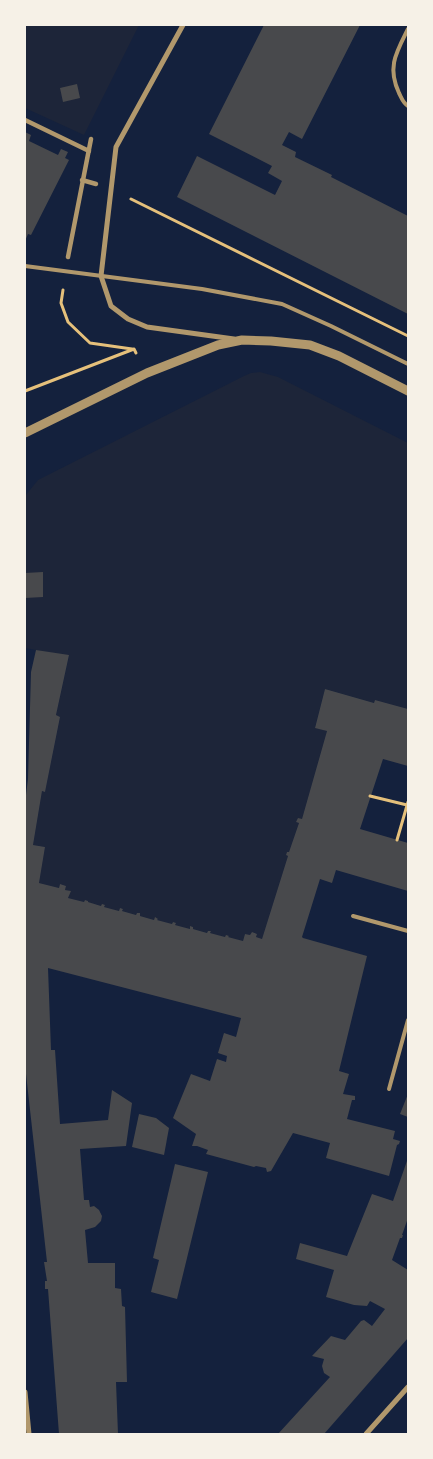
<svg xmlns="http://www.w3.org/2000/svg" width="433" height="1459" font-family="'DM Sans',sans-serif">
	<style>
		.green { fill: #1d2539 }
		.building { fill: #48494c }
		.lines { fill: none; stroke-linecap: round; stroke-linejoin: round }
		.path { stroke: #e5c07b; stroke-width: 3 }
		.service { stroke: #b1986c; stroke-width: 4 }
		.pedestrian { stroke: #b1986c; stroke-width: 4.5 }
		.minor { stroke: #b1986c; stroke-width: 5 }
		.tertiary { stroke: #b1986c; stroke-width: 9 }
	</style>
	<rect width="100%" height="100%" fill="#14213d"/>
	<!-- green -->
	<g class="green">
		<polygon points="25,25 139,25 84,135 25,108"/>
		<polygon points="260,372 278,377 408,443 408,709 375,700 374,703 325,689 315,727 327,731 302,819 296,822 299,823 289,852 287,852 286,855 288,856 262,939 256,937 257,934 252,932 250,935 245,934 243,941 228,937 228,936 225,937 210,933 211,931 208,931 207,933 193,929 193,927 191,926 190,929 175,925 175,923 173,922 172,924 157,920 158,919 155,918 154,920 140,916 140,913 137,913 136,915 122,911 123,909 120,908 119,911 104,907 105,905 101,906 88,902 88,901 85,900 84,902 68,898 70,891 65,890 66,886 60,884 59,888 39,883 45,847 33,845 42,791 45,792 60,717 56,715 69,656 25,648 25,496 38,480 244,376 251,373"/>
	</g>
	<!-- building -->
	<g class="building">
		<polygon points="264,25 360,25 302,139 289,132 282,145 296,152 295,157 332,175 331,177 408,216 408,314 177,197 197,156 275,195 282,181 268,173 272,166 209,134"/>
		<polygon points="77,84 80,98 63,102 60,88"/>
		<polygon points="25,132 31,135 29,141 58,155 61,149 68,152 65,158 69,160 31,235 28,234 25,241"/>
		<polygon points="43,572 43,597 25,598 25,573"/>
		<polygon points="36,650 69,655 56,715 60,717 45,792 42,791 33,845 45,847 39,883 59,888 60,884 66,886 65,890 71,891 68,898 84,902 85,900 88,901 88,902 101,906 102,904 105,905 104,907 119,911 120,908 123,909 122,911 136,915 137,913 140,913 140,916 154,920 155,917 158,919 157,920 172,924 173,922 176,923 175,925 190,929 190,926 193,927 193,929 207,933 208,931 211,931 210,933 225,937 226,935 229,936 228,937 243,941 245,934 250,935 252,932 257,934 256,937 262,939 288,856 286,855 287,852 289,852 299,823 296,822 298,818 302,819 327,731 315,728 325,689 374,703 375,700 408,709 408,766 383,759 360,829 408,843 408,891 336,870 332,883 320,879 302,937 303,938 367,956 339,1071 349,1074 343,1094 355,1096 355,1100 352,1100 347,1119 395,1131 393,1139 400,1141 399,1144 397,1145 389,1176 326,1158 330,1143 293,1133 271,1171 267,1172 266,1168 256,1166 254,1167 206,1154 208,1150 197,1146 192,1146 196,1134 173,1118 191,1074 210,1081 217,1059 226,1062 227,1056 218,1053 224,1033 236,1037 241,1018 48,968 51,1050 55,1050 60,1124 108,1120 112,1090 132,1103 126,1146 80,1149 84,1200 89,1200 90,1207 94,1206 99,1210 102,1216 101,1221 95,1227 85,1230 88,1263 115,1263 115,1288 121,1289 122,1306 125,1307 127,1382 116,1382 118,1434 59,1434 48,1289 45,1289 45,1281 47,1281 44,1262 47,1262 25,1065 25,803 28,779 31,672"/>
		<polygon points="408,1094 408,1117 400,1114"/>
		<polygon points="139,1114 156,1118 169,1128 164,1155 132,1147"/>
		<polygon points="408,1158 408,1218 402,1235 403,1235 402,1238 400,1238 392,1260 408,1270 408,1338 324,1434 278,1434 330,1377 324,1373 322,1366 324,1359 312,1356 331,1336 345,1340 361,1321 364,1320 372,1326 385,1309 370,1301 367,1306 354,1305 326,1297 334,1270 296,1259 300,1243 347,1256 372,1194 393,1201"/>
		<polygon points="175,1164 208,1172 177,1299 151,1292 159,1260 153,1258"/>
	</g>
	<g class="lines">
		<!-- path -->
		<g class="path">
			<polyline points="131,199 408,336"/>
			<polyline points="63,290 61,303 68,322 90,343 132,349"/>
			<polyline points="25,391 134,349 136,353"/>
			<polyline points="370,796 407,805"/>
			<polyline points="397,840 408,802"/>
		</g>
		<!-- service -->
		<g class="service">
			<path d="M408,29c-12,24 -21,38 -9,64 3,6 4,10 9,13"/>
			<polyline points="25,266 202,289 282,304 331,326 408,364"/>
			<polyline points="353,916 408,931"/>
			<polyline points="389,1089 408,1020"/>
		</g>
		<!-- pedestrian -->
		<g class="pedestrian">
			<polyline points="25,120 89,151"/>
			<polyline points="82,180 96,184"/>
			<polyline points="68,257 91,139"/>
		</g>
		<!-- minor -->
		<g class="minor">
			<polyline points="183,25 116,147 101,276 111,306 128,319 147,327 234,339"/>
			<polyline points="25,1392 29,1434"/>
			<polyline points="366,1434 408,1387"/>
		</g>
		<!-- tertiary -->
		<polyline class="tertiary" points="25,433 147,373 218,345 242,340 271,341 310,345 339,356 408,391"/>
	</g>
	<!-- border -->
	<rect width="433" height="1459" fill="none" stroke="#f6f1e7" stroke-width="52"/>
</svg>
